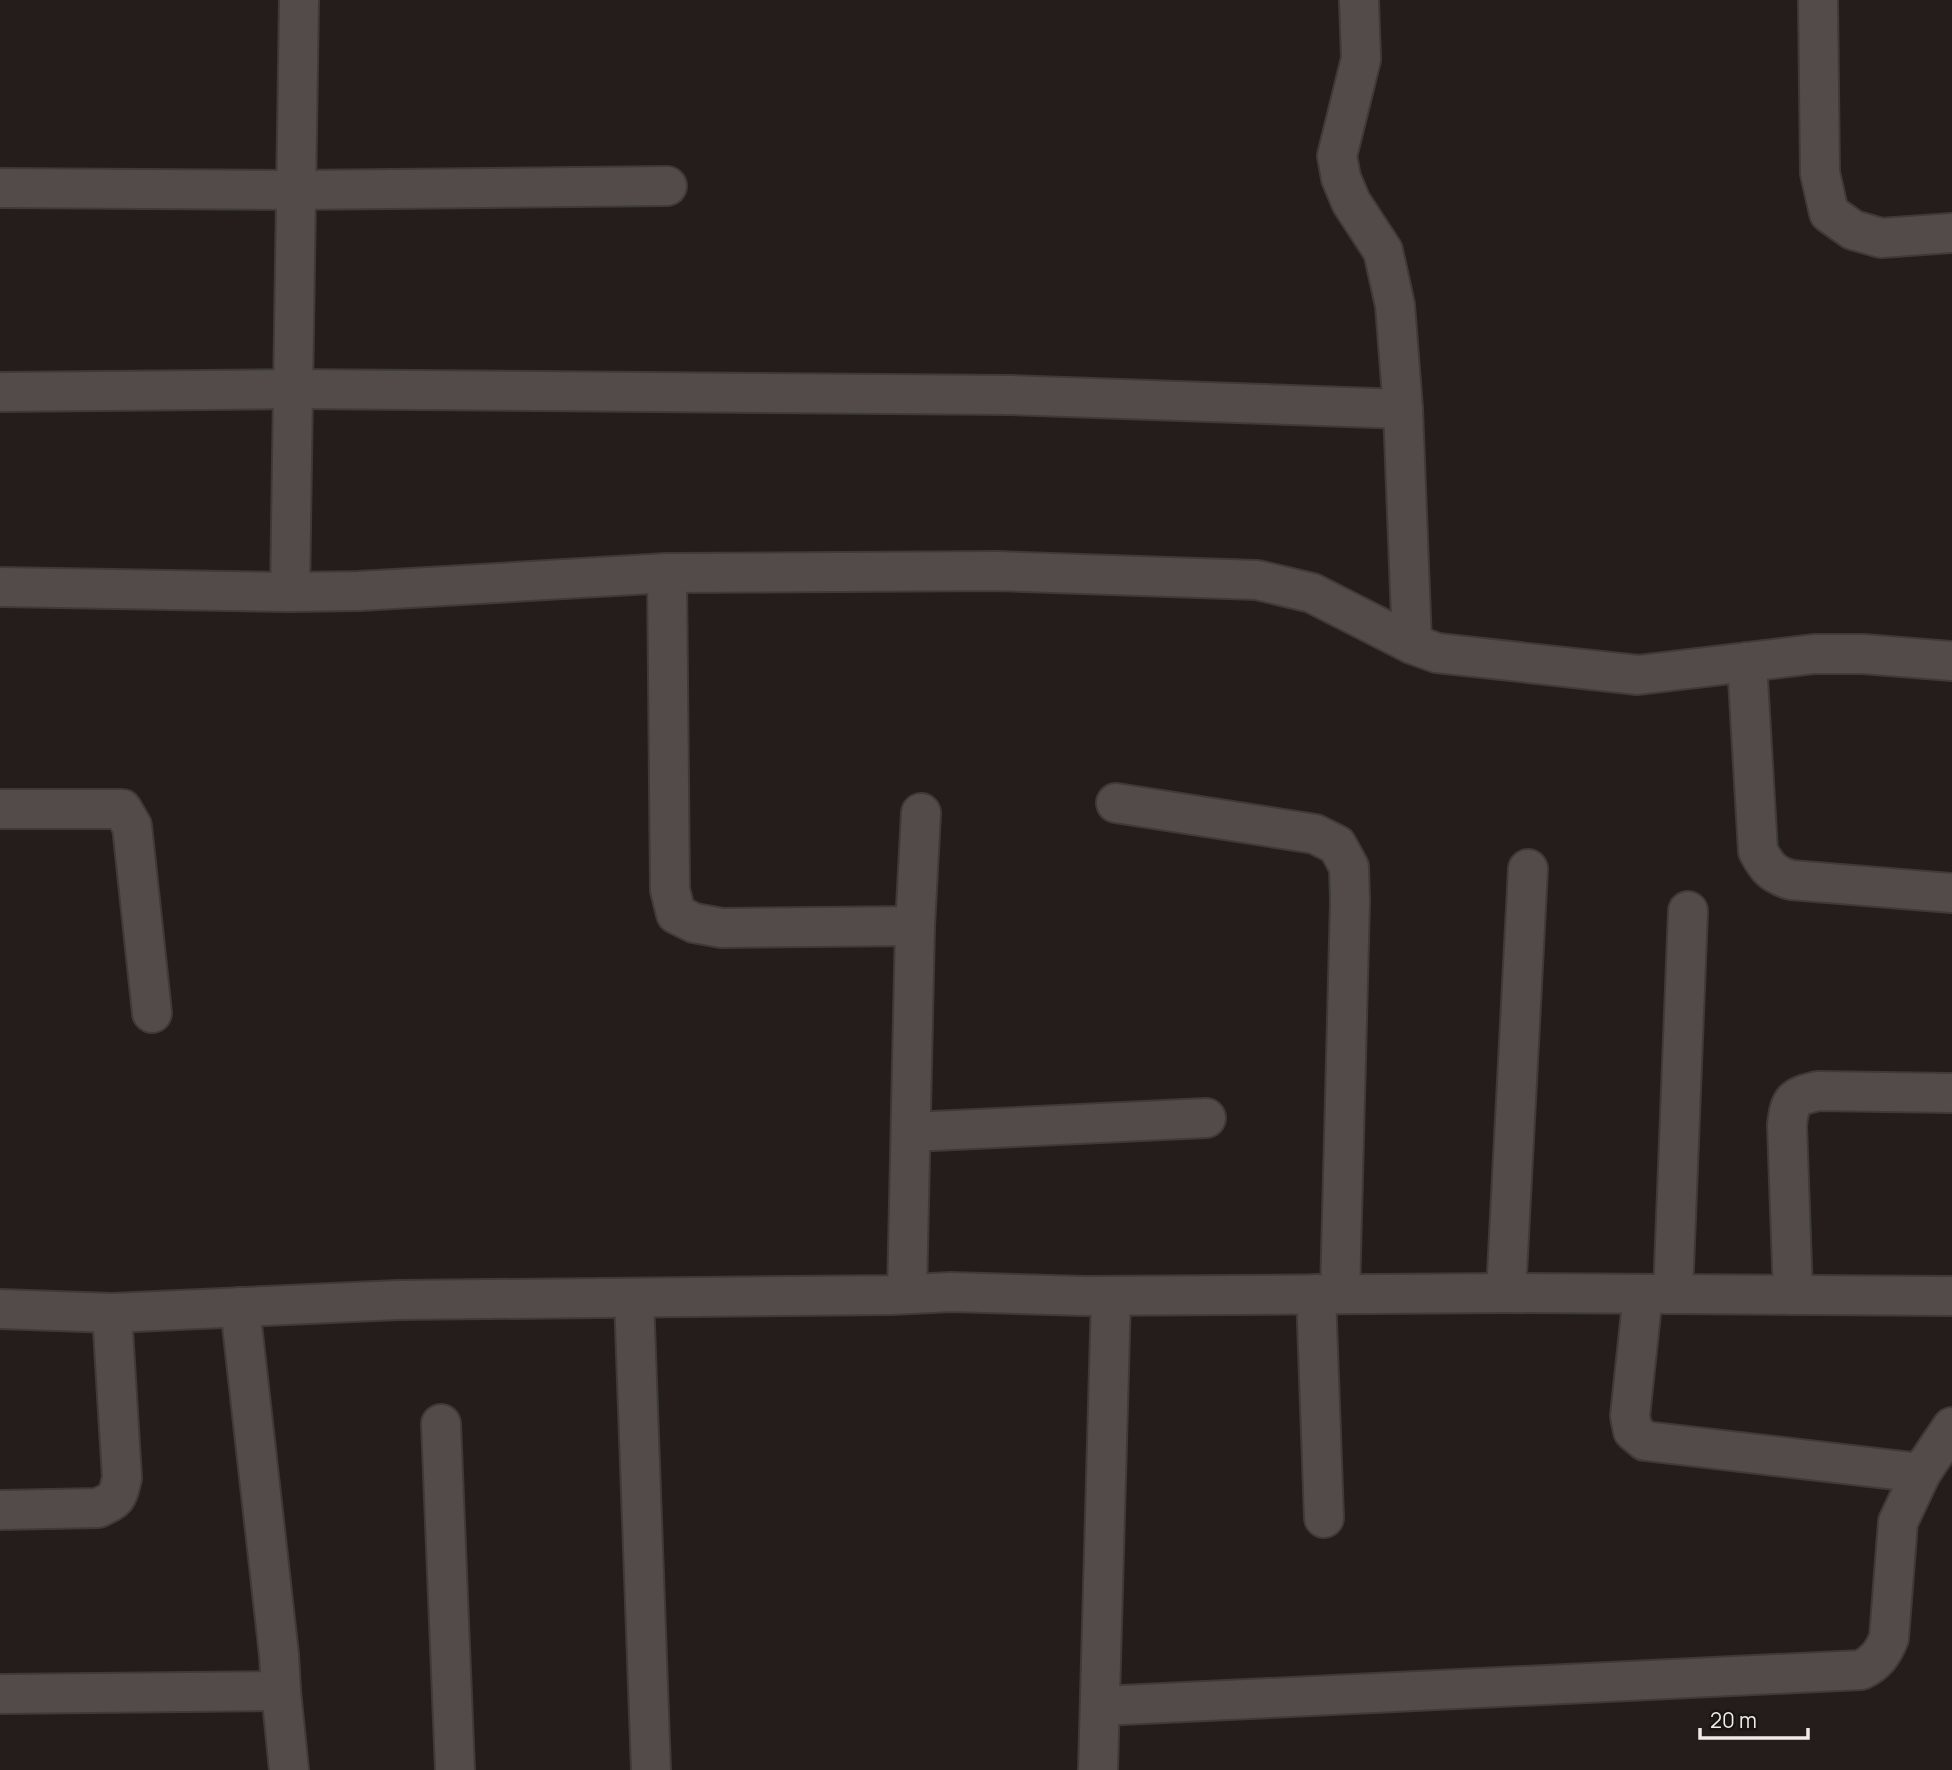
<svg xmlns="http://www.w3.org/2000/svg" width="1952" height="1770" font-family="Manrope,sans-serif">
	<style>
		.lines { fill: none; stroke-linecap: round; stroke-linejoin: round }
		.minor-casing { stroke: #3e3a38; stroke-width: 42 }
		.minor { stroke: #524b49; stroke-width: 38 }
	</style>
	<rect width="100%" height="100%" fill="#241d1b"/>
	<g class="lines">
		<!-- minor casing -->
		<g class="minor-casing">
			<g id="minor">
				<polyline points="1359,0 1361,59 1337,156 1341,178 1351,202 1383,251 1395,305 1403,409 1412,644"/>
				<polyline points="1818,0 1820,173 1829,213 1853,230 1881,238 1952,233"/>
				<polyline points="0,188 297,190 667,186"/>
				<polyline points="0,392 294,389 1010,395 1403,409"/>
				<polyline points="667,573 670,890 676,914 694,923 722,928 915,926"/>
				<polyline points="0,587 290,592 359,591 667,573 997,571 1257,580 1312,593 1412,644 1437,653 1638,675 1814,654 1863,654 1952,661"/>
				<polyline points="290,592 299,0"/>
				<path d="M1747,662l11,189c9,17 14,23 33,29l161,13"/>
				<polyline points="1116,803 1315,834 1337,845 1349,867 1350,901 1340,1294"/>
				<polyline points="0,809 122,809 132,826 152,1013"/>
				<polyline points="911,1132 1206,1118"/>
				<polyline points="1506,1293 1528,869"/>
				<polyline points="907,1294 915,926 921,813"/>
				<polyline points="1316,1294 1324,1518"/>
				<polyline points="1643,1294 1630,1416 1633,1431 1645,1441 1921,1473"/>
				<polyline points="1673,1294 1688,911"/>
				<path d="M1793,1295l-6,-170c3,-26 6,-28 31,-34l134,2"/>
				<polyline points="634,1298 651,1770"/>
				<polyline points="240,1307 279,1655 281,1691 289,1770"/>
				<polyline points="0,1309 112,1313 398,1300 891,1295 951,1292 1085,1296 1506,1293 1952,1296"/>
				<polyline points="441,1424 455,1770"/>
				<path d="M0,1510l98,-2c20,-9 19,-10 24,-30l-10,-165"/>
				<polyline points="0,1694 281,1691"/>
				<path d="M1100,1706l761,-36c15,-7 22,-17 28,-32l9,-116 23,-49 31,-46"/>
				<polyline points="1098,1770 1111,1296"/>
			</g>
		</g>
		<!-- minor -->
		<use href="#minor" class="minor"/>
	</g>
	<!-- scale -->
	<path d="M1700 1728v10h108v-10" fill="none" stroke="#eeeae8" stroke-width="3.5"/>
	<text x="1710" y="1728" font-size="21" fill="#eeeae8" stroke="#1a1412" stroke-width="5" paint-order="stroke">20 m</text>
</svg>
